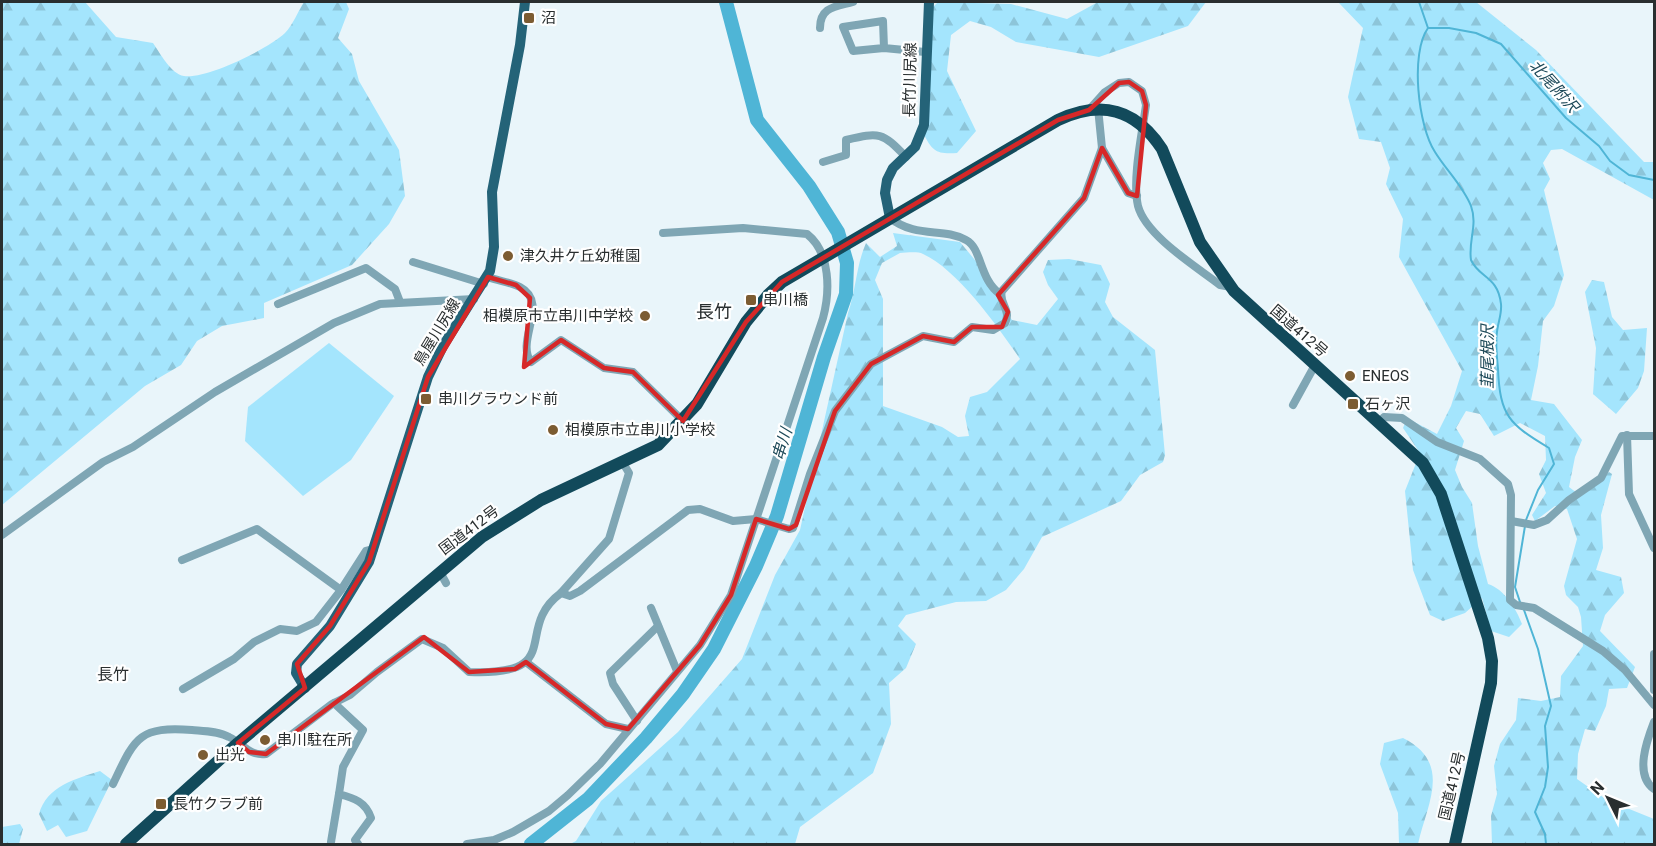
<svg xmlns="http://www.w3.org/2000/svg" width="1656" height="846" font-family="Roboto,'Noto Sans JP',sans-serif">
	<style>
		.forest { fill: url(#forest-firs); fill-rule: evenodd }
		.pitch { fill: #a4e5fd }
		.lines { fill: none; stroke-linecap: round; stroke-linejoin: round }
		.stream { stroke: #4fb5d6; stroke-width: 2 }
		.river { stroke: #4fb5d6; stroke-width: 14 }
		.minor { stroke: #7fa6b4; stroke-width: 8 }
		.major { stroke: #246378; stroke-width: 10 }
		.highway { stroke: #124a5b; stroke-width: 12 }
		.marked { fill: none; stroke: #d62828; stroke-width: 4.5; stroke-linejoin: round }
		.poi-dot { fill: #7c5c32; stroke: #fff; stroke-width: 2 }
		.labels { text-anchor: middle; dominant-baseline: central; stroke-width: 4.5; stroke-linejoin: round; paint-order: stroke }
		.poi-label { font-size: 15px; fill: #292e2f; stroke: #fff; text-anchor: start }
		.street-label { font-size: 15px; fill: #292e2f; stroke: #fff }
		.water-label { font-size: 16px; font-style: italic; fill: #1e4a59; stroke: #fff }
		.neighbourhood-label { font-size: 16px; fill: #292e2f; stroke: #fff }
		.quarter-label { font-size: 18px; fill: #292e2f; stroke: #fff }
	</style>
	<defs>
		<pattern id="forest-firs" width="22" height="20" patternUnits="userSpaceOnUse" patternTransform="scale(1.5)"><rect width="22" height="20" fill="#a4e5fd"/><path d="M5 1l3.5 6h-7zM16 11l3.5 6h-7z" fill="#8dc5d9"/></pattern>
	</defs>
	<rect width="100%" height="100%" fill="#e9f5fa"/>
	<!-- forest -->
	<g class="forest">
		<path d="M2,2h83l31,35 37,6c7,10 18,31 31,33 23,3 84,-27 101,-43 8,-8 13,-22 19,-31h42l3,7 -11,29 14,16 7,27 40,69 6,46 -16,28 -37,41 -88,38v15l-42,8 -25,15 -16,24 -36,21 -143,119z"/>
		<path d="M938,2l73,2 56,15 31,-17h108l-18,24 -89,31 -83,-15 -25,-15 -21,-6 -19,14 -4,36 29,60 -19,22c-21,1 -24,-1 -34,-20l8,-124z"/>
		<path d="M1339,3l137,-1 60,48 108,112h10v38l-92,-51 -11,1 -8,13 7,16 -6,11 20,85 -10,31 -11,15 -5,45 -7,34 23,4 28,36 -7,17 -6,30 12,9 28,-24 3,2 -11,41 2,33 -7,22 25,7 3,16 -19,22 -5,16 35,36 -8,21 -18,1 -3,17 -11,25 -10,-2 -7,25 -1,25 30,21 47,19v25h-162l-1,-28 6,-22 -3,-28 6,-22 16,-24 2,-22 23,3 19,-4 1,-21 22,-30 -2,-29 -3,-10 -12,-12 -2,-9 13,-47 -10,-30 -12,-3 -20,15 -3,-6 14,-22 -7,-19 7,-14 -1,-24 -25,-13 -26,13 -14,-22 -14,-3 -10,17 8,13 -9,29 7,17 10,16 6,43 10,38c16,5 28,24 34,40l-13,13 -18,-6 -9,-33 -17,15 -22,8 -13,-6 -17,-45 -8,-79 15,-38 -17,-25 4,-10 30,16 14,-28 11,-35 -63,-114 4,-38 -17,-35 4,-16 -9,-26 -22,-3 -11,-42 15,-69z"/>
		<path d="M893,233l67,9 34,41 4,16 14,21 25,5 21,-26 -10,-14 -5,-13 5,-12 21,-1 32,6 9,19 -5,18 8,15 42,33 10,105 -2,7 -23,13 -19,26 -79,36 -18,32 -18,21 -20,11 -30,1 -50,13 -8,11 18,18 -10,24 -17,15 2,41 -18,49 -73,54 -5,17h-225l6,-3 25,-40 77,-69 64,-73 33,-84 25,-45 48,-217c8,-23 8,-47 18,-70l14,14 17,-11zM900,253c6,0 17,-2 23,1 34,15 76,74 97,105l-33,33 -17,5 -5,19 4,20 -11,1 -16,-10 -59,-21v-107l-8,-19 7,-17z"/>
		<polygon points="1592,280 1604,282 1612,317 1623,330 1647,328 1644,371 1638,388 1616,414 1593,394 1596,348 1585,292"/>
		<path d="M1403,738c50,25 24,66 15,106h-19l-1,-31 -18,-49 4,-21z"/>
		<path d="M100,771l12,9 -25,51 -21,6 -8,-12 -11,6 -8,-17c8,-28 36,-35 61,-43z"/>
		<polygon points="20,824 23,829 19,844 2,844 2,827"/>
	</g>
	<!-- pitch -->
	<polygon class="pitch" points="329,343 394,396 351,460 303,496 245,441 248,407"/>
	<g class="lines">
		<!-- stream -->
		<g class="stream">
			<polyline points="1419,2 1428,28"/>
			<path d="M1428,28c-18,25 -10,98 7,124 11,18 28,34 36,54 7,19 -3,35 0,54 8,18 27,16 30,44 1,10 -3,18 -4,28 -2,11 0,25 1,37 2,47 11,55 51,79l5,16 -16,26 -12,30"/>
			<polyline points="1428,28 1449,28 1476,33 1501,44 1566,118 1599,146 1610,161 1629,175 1654,180"/>
			<polyline points="1520,602 1515,587 1525,526"/>
			<polyline points="1524,610 1538,649 1551,706 1545,726 1548,767 1545,787 1535,812 1545,834 1546,844"/>
		</g>
		<!-- river -->
		<polyline class="river" points="531,844 588,799 646,738 683,694 714,649 756,566 777,516 824,357 846,294 847,263 838,232 809,186 757,120 726,2"/>
		<!-- minor -->
		<g class="minor">
			<path d="M820,28c0,-21 15,-21 33,-26"/>
			<polyline points="884,48 883,21 843,27 853,51 884,48 925,52"/>
			<path d="M1089,110l16,-18 14,-9 10,-1 13,9 4,14c-4,29 -14,74 -8,101 8,30 59,61 82,79l11,2"/>
			<polyline points="1102,148 1128,193 1137,196"/>
			<path d="M823,162l23,-7v-15c34,-8 36,-8 60,17"/>
			<path d="M890,218c27,21 53,9 76,22 16,8 13,39 34,54"/>
			<polyline points="413,262 484,284"/>
			<path d="M488,277c10,4 22,5 32,10 30,16 -5,54 11,75l30,-22 43,28 29,4 50,49"/>
			<polyline points="278,304 366,268 395,289 400,302"/>
			<polyline points="1293,405 1315,365"/>
			<polyline points="1380,421 1384,417 1402,418 1437,442 1480,459 1508,484 1511,495 1510,600 1516,605 1534,608 1603,651 1625,670 1654,705"/>
			<polyline points="1627,435 1629,494 1654,548"/>
			<path d="M623,463l6,10 -20,66 -48,54 9,3 10,-5 108,-81 12,-1 33,12 23,-2 33,10 4,-1 17,-54 25,-63 36,-47 52,-28 31,6 18,-15 21,3 12,-7c7,-13 -7,-20 -3,-32l82,-93 18,-50 -4,-40"/>
			<polyline points="1511,521 1534,525 1547,520 1569,500 1601,478 1622,436 1654,436"/>
			<polyline points="2,535 103,462 133,447 215,392 334,323 380,304 474,299"/>
			<polyline points="182,560 257,529 341,590 366,551 374,549"/>
			<polyline points="440,572 446,583"/>
			<polyline points="651,608 677,671"/>
			<polyline points="1654,654 1654,690"/>
			<polyline points="526,662 606,724 628,729"/>
			<polyline points="183,689 234,659 254,642 280,629 297,631 316,622 341,590"/>
			<path d="M334,703l29,27 -20,37 -4,27c15,4 27,8 32,24l-16,22 3,4"/>
			<polyline points="637,721 613,684 610,673 658,626"/>
			<path d="M1654,722c-7,18 -20,53 0,67"/>
			<path d="M113,784c22,-46 25,-58 79,-54 12,1 27,1 37,7 15,7 19,19 37,17l66,-50 18,-9 27,-23 45,-33 21,9 26,24c99,4 43,-43 92,-79"/>
			<polyline points="331,842 339,794"/>
			<path d="M467,844l27,-4 19,-8 36,-21 19,-16 32,-31 100,-119 31,-50 92,-277c7,-26 8,-65 -16,-84l-64,-6 -80,5"/>
		</g>
		<!-- major -->
		<g class="major">
			<polyline points="890,218 885,193 887,180 893,168 915,147 924,125 929,2"/>
			<polyline points="305,688 296,673 297,664 330,626 369,562 428,377 443,346 490,271 494,247 492,192 520,45 525,2"/>
		</g>
		<!-- highway -->
		<path class="highway" d="M126,844l112,-101 244,-206 59,-37 117,-55 39,-41 49,-82 22,-27 14,-13 276,-162c43,-20 77,-12 104,29l38,93 34,49 189,172 18,31 47,144 4,23 -1,22 -36,161"/>
	</g>
	<!-- marked area -->
	<path class="marked" d="M1129,82l13,9 4,14 -9,91 -9,-3 -26,-45 -18,50 -86,97 10,17 -6,15h-30l-18,15 -31,-6 -52,28 -36,47 -39,114 -7,4 -33,-10 -25,76 -31,50 -72,84 -22,-5 -80,-62 -11,7 -46,3 -45,-35 -158,117 -17,-2 -11,-9 67,-55 -8,-24 33,-38 39,-64 59,-185 60,-100 28,8 14,13 -6,69 37,-27 43,28 29,4 50,49 63,-99 36,-40 276,-162 31,-10 30,-27z"/>
	<!-- markers -->
	<g class="poi-dot">
		<rect x="523" y="12" width="12" height="12" rx="3"/>
		<circle cx="508" cy="256" r="6"/>
		<rect x="745" y="294" width="12" height="12" rx="3"/>
		<circle cx="645" cy="316" r="6"/>
		<circle cx="1350" cy="376" r="6"/>
		<rect x="420" y="393" width="12" height="12" rx="3"/>
		<rect x="1347" y="398" width="12" height="12" rx="3"/>
		<circle cx="553" cy="430" r="6"/>
		<circle cx="265" cy="740" r="6"/>
		<circle cx="203" cy="755" r="6"/>
		<rect x="155" y="798" width="12" height="12" rx="3"/>
	</g>
	<g class="labels">
		<!-- poi labels -->
		<g class="poi-label">
			<text x="541" y="18">沼</text>
			<text x="520" y="256">津久井ケ丘幼稚園</text>
			<text x="763" y="300">串川橋</text>
			<text x="633" y="316" text-anchor="end">相模原市立串川中学校</text>
			<text x="1362" y="376">ENEOS</text>
			<text x="438" y="399">串川グラウンド前</text>
			<text x="1365" y="404">石ヶ沢</text>
			<text x="565" y="430">相模原市立串川小学校</text>
			<text x="277" y="740">串川駐在所</text>
			<text x="215" y="755">出光</text>
			<text x="173" y="804">長竹クラブ前</text>
		</g>
		<!-- street labels -->
		<g class="street-label">
			<text transform="translate(910 80) rotate(-89)">長竹川尻線</text>
			<text transform="translate(1299 331) rotate(41)">国道412号</text>
			<text transform="translate(437 332) rotate(-59)">鳥屋川尻線</text>
			<text transform="translate(469 530) rotate(-37)">国道412号</text>
			<text transform="translate(1452 786) rotate(-77)">国道412号</text>
		</g>
		<!-- water labels -->
		<g class="water-label">
			<text transform="translate(1554 86) rotate(48)">北尾附沢</text>
			<text transform="translate(1487 357) rotate(-90)">韮尾根沢</text>
			<text transform="translate(782 444) rotate(-73)">串川</text>
		</g>
		<!-- neighbourhood labels -->
		<g class="neighbourhood-label">
			<text x="113" y="674">長竹</text>
		</g>
		<!-- quarter labels -->
		<g class="quarter-label">
			<text x="714" y="311">長竹</text>
		</g>
	</g>
	<!-- border -->
	<rect width="1656" height="846" fill="none" stroke="#292e2f" stroke-width="6"/>
	<!-- north arrow -->
	<g transform="translate(1608 798) rotate(313)" stroke="#ffffff" stroke-width="4.5" paint-order="stroke">
	<path d="M0-4.5L10 22L0 15L-10 22Z" fill="#292e2f"/>
	<text y="-9" font-size="16" font-weight="bold" text-anchor="middle" fill="#292e2f">N</text>
	</g>
</svg>
